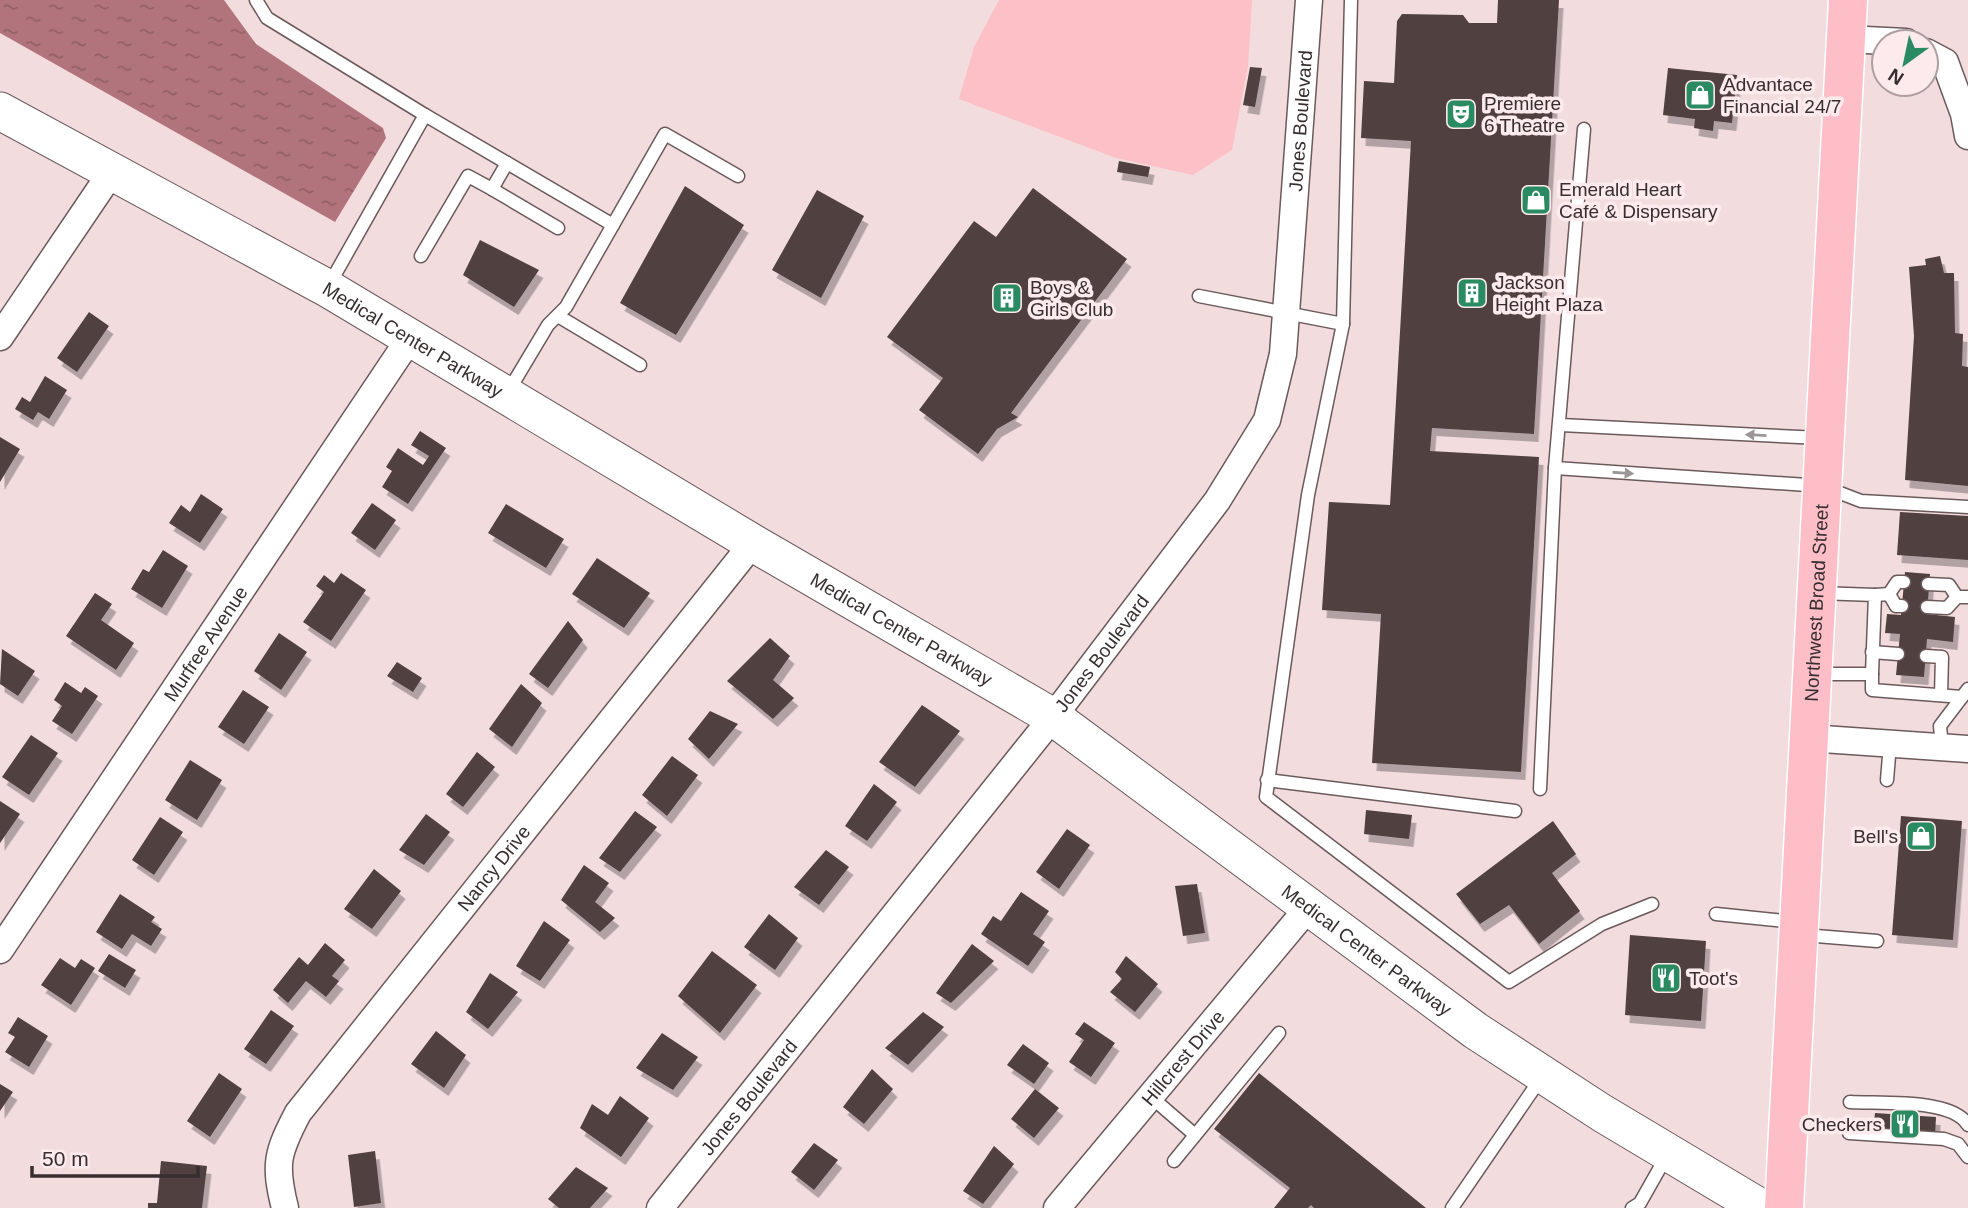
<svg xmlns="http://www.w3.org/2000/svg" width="1968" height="1208" font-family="Helvetica,sans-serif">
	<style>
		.pitch { fill: #fdc0c6 }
		.water { fill: url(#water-ripples) }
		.building { fill: #514041; filter: url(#shadow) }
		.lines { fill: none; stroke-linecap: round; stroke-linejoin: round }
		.service-casing { stroke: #6c5a5b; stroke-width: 15 }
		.minor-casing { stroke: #6c5a5b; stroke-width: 29 }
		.secondary-casing { stroke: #6c5a5b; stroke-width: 39 }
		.primary-casing { stroke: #fff; stroke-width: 41 }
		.service { stroke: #fff; stroke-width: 12 }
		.minor { stroke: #fff; stroke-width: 26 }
		.secondary { stroke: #fff; stroke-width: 37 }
		.primary { stroke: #febec7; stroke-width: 38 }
		.oneway { fill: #9b9697 }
		.labels { text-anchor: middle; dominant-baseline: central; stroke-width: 7; stroke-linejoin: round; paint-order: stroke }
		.poi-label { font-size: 19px; fill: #372e2f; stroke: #fceaec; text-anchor: start }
		.street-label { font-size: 19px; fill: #372e2f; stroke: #fceaec }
	</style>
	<defs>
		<pattern id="water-ripples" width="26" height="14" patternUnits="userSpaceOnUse" patternTransform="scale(1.75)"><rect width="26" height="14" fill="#b2747c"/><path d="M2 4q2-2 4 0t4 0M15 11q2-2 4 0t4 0" fill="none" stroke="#926066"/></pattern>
		<filter id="shadow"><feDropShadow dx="4.5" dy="8" stdDeviation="0" flood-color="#0004"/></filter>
	</defs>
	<rect width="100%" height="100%" fill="#f2dcde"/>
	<!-- pitch -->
	<polygon class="pitch" points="999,0 1252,0 1248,66 1232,150 1193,175 1116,158 959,99 974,47"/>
	<!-- water -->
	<polygon class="water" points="0,0 224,0 256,44 383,128 386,138 335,222 0,33"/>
	<!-- building -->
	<g class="building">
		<polygon points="1498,0 1559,0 1534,434 1432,428 1430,451 1539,457 1521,772 1372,763 1381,614 1322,610 1329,502 1390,505 1411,141 1361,138 1364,81 1394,83 1397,21 1402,14 1463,15 1469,23 1497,23"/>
		<polygon points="1250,67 1262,68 1255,107 1243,105"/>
		<polygon points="1668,68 1737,75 1732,123 1714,121 1713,131 1694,128 1695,119 1663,115"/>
		<polygon points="1119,161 1150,167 1148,177 1117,172"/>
		<polygon points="685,186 744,225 676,335 620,303"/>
		<polygon points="1033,188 1127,259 1011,413 1018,417 997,429 978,454 919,410 943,378 887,337 974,221 996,237"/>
		<polygon points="817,190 864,216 821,298 772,270"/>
		<polygon points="480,240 539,270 514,307 463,275"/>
		<polygon points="1940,256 1944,273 1954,273 1955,333 1963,334 1962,366 1968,367 1968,486 1905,480 1914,336 1909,267 1926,265 1925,259"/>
		<polygon points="89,312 109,326 77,372 57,358"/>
		<polygon points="45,376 67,390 49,419 38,412 33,420 15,409 22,397 30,402"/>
		<polygon points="420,431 446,448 408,504 382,487 392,471 386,467 398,448 423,465 429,456 411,445"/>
		<polygon points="0,437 20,449 0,482"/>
		<polygon points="201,494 223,509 200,543 169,523 181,505 190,512"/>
		<polygon points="372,503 396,520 375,550 351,533"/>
		<polygon points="506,504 564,539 546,568 488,533"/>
		<polygon points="1900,512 1968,516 1968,560 1897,555"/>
		<polygon points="163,550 188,566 162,608 131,589 143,569 149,572"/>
		<polygon points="597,558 650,593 624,628 572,594"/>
		<polygon points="1905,572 1930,574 1927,614 1955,617 1953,642 1927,639 1924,677 1896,675 1900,634 1885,633 1887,614 1901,615"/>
		<polygon points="341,573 366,590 331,641 303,622 324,592 316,586 324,575 334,583"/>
		<polygon points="95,593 112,604 101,620 134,643 116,670 66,636"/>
		<polygon points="568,621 583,640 548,688 529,674"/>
		<polygon points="279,633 307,652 281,690 254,671"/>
		<polygon points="770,638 790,656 773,680 794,698 773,719 727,681"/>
		<polygon points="2,649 35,671 18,696 0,684"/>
		<polygon points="397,662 422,678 413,692 387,676"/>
		<polygon points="65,682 81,693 85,687 98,696 72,734 52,721 62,706 54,700"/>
		<polygon points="521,684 542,703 512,747 489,729"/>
		<polygon points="243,690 269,707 244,744 218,727"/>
		<polygon points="922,705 960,731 915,787 879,762"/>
		<polygon points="710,711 738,724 709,759 688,739"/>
		<polygon points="31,735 58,753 29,795 2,777"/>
		<polygon points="477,752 495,767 463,807 446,794"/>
		<polygon points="672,756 698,775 667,816 642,795"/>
		<polygon points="190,760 222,780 197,820 165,800"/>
		<polygon points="874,784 897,802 867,841 845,826"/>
		<polygon points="0,801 20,814 0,843"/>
		<polygon points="1366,810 1412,815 1409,839 1364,834"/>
		<polygon points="635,811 657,827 620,872 599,858"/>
		<polygon points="426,814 450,832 424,865 399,850"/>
		<polygon points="1901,816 1962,821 1953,940 1892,935"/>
		<polygon points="160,817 183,832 154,875 132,860"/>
		<polygon points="1553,821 1576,854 1552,873 1580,911 1539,944 1509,905 1480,924 1456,894"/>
		<polygon points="1067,829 1090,845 1059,889 1036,872"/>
		<polygon points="826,850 849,867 819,905 794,887"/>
		<polygon points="584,865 609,883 595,902 615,918 600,932 561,900"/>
		<polygon points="374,869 401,891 372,929 344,909"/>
		<polygon points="1197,884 1205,933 1183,936 1175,886"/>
		<polygon points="1021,892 1049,911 1033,934 1045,942 1028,966 981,934 993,916 1001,921"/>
		<polygon points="120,894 155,917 151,922 162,929 151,946 132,934 122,949 96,932"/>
		<polygon points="769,914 798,938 775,970 744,947"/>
		<polygon points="544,921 570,940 540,981 516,966"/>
		<polygon points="1630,935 1706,941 1701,1021 1625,1015"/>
		<polygon points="325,943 345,960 332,976 339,981 326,997 306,981 288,1003 273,990 299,957 308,965"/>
		<polygon points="972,944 994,961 951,1003 936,993"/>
		<polygon points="712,951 757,985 720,1033 678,996"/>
		<polygon points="109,954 136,970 125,988 98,971"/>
		<polygon points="1126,956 1158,984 1135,1012 1110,992 1122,979 1115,972"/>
		<polygon points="60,958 75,968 81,959 95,968 71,1005 41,985"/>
		<polygon points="490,973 518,992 488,1029 466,1012"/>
		<polygon points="271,1010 294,1026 266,1064 244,1049"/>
		<polygon points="923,1012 944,1027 908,1065 885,1048"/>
		<polygon points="18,1017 48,1036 29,1067 5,1052 15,1037 8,1033"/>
		<polygon points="1084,1022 1115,1043 1091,1077 1069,1062 1084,1040 1075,1034"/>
		<polygon points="436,1031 466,1055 444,1088 411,1064"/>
		<polygon points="662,1033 698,1057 673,1090 636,1068"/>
		<polygon points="1023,1044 1049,1063 1034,1084 1007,1065"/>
		<polygon points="872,1069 893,1089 864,1124 843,1107"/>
		<polygon points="219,1073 242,1089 210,1137 187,1121"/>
		<polygon points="1259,1073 1426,1208 1314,1208 1311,1205 1308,1208 1274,1208 1290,1188 1214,1129"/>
		<polygon points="0,1084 13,1092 0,1111"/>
		<polygon points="1035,1089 1059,1108 1034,1138 1011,1119"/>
		<polygon points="620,1096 649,1118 621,1157 580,1128 592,1104 608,1115"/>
		<polygon points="1875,1113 1936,1117 1935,1137 1873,1132"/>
		<polygon points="814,1143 838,1160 814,1190 791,1172"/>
		<polygon points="994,1146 1014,1164 983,1204 963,1191"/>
		<polygon points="375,1151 381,1203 354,1207 348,1155"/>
		<polygon points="161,1161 207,1166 202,1208 148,1208 148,1203 157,1203"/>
		<polygon points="576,1167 608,1188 590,1208 559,1208 548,1199"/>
	</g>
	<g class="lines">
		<!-- service casing -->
		<g class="service-casing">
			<g id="service">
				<polyline points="256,0 267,18 425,115 329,285"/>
				<polyline points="1351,0 1343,324 1308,495 1266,797 1509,982 1602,924 1652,904"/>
				<polyline points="425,115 613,225"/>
				<polyline points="492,189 558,228"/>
				<polyline points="421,256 468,176 492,189 507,163"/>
				<polyline points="1199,296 1343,324"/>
				<polyline points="558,316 640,365"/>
				<polyline points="508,392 548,325 566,307 665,134 738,176"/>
				<polyline points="1561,425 1820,438"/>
				<polyline points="1555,468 1822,486 1861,501 1968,507"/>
				<polyline points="1928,584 1949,585 1957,597"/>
				<polyline points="1889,594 1897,582 1904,582"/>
				<polyline points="1875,595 1889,594 1896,606 1902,606"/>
				<polyline points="1927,607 1947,608 1957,597 1968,597"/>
				<polyline points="1872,652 1898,654"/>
				<polyline points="1926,656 1942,657 1941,695"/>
				<polyline points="1815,674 1872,674 1875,595 1819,593"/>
				<polyline points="1872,674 1872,690 1962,697"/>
				<polyline points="1942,747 1940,726 1968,689"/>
				<polyline points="1267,780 1515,811"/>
				<polyline points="1887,780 1890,744"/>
				<polyline points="1540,789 1555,468 1584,129"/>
				<polyline points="1716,914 1795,922"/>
				<polyline points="1804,935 1877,941"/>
				<polyline points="1150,1096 1195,1135"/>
				<path d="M1850,1102c31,2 102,-4 118,23"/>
				<polyline points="1849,1133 1944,1139 1958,1144 1968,1157"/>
				<polyline points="1174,1161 1279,1033"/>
				<polyline points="1452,1208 1541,1078"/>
				<polyline points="1632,1208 1640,1203 1666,1157"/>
			</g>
		</g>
		<!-- minor casing -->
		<g class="minor-casing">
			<g id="minor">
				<polyline points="1846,39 1906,42"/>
				<polyline points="1926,52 1945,62 1964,114 1968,136"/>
				<polyline points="0,337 113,170"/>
				<polyline points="1808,738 1968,749"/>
				<path id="s1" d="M0,950l410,-612"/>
				<path id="s2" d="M285,1208c-11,-44 -8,-55 13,-95l455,-570"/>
				<path id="s3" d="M660,1208l393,-491 164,-216 50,-81 16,-66 26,-354"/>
				<path id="s4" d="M1057,1208l251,-300"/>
			</g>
		</g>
		<!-- secondary casing -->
		<g class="secondary-casing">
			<g id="secondary">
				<path id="s5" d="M0,111l327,177 426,255 300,174 423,314 126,82 159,95"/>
			</g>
		</g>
		<!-- primary casing -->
		<g class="primary-casing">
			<g id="primary">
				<path id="s6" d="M1784,1208l64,-1208"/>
			</g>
		</g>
		<!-- service -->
		<use href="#service" class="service"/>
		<!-- minor -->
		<use href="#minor" class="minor"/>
		<!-- secondary -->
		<use href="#secondary" class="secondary"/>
		<!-- primary -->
		<use href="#primary" class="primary"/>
	</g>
	<!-- one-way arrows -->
	<defs><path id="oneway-solid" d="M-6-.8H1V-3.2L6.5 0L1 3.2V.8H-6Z" transform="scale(1.75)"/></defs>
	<g class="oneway">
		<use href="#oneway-solid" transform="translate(1756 435) rotate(-177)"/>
		<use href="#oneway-solid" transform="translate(1623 473) rotate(4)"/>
	</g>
	<!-- icons -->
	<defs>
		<g id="shop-square" transform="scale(1.575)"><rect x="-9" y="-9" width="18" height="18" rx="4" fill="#2a8a62" stroke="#fceaec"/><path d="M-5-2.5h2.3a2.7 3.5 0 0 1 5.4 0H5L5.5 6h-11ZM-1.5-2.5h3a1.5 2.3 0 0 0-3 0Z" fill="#fff"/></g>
		<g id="theatre-square" transform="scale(1.575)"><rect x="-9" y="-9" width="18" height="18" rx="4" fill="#2a8a62" stroke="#fceaec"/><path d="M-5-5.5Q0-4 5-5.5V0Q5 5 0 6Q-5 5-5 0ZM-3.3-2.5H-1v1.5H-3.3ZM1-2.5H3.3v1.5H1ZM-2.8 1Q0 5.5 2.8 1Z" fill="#fff"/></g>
		<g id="building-square" transform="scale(1.575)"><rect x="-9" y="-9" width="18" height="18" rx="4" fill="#2a8a62" stroke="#fceaec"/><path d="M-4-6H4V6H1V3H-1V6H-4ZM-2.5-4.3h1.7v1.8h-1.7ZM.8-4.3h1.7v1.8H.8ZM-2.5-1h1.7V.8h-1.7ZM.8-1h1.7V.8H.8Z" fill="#fff"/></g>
		<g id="restaurant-square" transform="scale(1.575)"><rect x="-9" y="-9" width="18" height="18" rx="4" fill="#2a8a62" stroke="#fceaec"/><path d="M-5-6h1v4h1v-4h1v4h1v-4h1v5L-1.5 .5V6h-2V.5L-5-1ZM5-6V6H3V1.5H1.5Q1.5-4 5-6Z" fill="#fff"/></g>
	</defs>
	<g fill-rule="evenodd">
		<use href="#shop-square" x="1700" y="95"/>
		<use href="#theatre-square" x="1461" y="114"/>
		<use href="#shop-square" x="1536" y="200"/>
		<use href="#building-square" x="1472" y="293"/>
		<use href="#building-square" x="1007" y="298"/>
		<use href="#shop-square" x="1921" y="836"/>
		<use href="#restaurant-square" x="1666" y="978"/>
		<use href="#restaurant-square" x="1905" y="1124"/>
	</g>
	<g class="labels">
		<!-- poi labels -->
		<g class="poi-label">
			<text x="1723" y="84">Advantace<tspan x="1723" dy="22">Financial 24/7</tspan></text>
			<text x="1484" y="103">Premiere<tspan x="1484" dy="22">6 Theatre</tspan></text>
			<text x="1559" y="189">Emerald Heart<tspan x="1559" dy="22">Café &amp; Dispensary</tspan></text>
			<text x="1495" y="282">Jackson<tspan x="1495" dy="22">Height Plaza</tspan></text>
			<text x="1030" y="287">Boys &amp;<tspan x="1030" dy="22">Girls Club</tspan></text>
			<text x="1898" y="836" text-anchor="end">Bell's</text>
			<text x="1689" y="978">Toot's</text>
			<text x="1882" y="1124" text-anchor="end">Checkers</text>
		</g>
		<!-- street labels -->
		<g class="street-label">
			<text stroke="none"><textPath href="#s3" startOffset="1297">Jones Boulevard</textPath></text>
			<text stroke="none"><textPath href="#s5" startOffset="472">Medical Center Parkway</textPath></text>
			<text stroke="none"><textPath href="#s6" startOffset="606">Northwest Broad Street</textPath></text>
			<text stroke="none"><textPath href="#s5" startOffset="1040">Medical Center Parkway</textPath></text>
			<text stroke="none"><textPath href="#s1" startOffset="369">Murfree Avenue</textPath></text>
			<text stroke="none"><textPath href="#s3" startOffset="709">Jones Boulevard</textPath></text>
			<text stroke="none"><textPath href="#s2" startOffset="413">Nancy Drive</textPath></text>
			<text stroke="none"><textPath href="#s5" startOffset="1606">Medical Center Parkway</textPath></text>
			<text stroke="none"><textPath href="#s4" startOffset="196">Hillcrest Drive</textPath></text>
			<text stroke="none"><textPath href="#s3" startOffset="142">Jones Boulevard</textPath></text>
		</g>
	</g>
	<!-- north arrow -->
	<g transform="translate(1905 63) rotate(213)"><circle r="33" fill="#fceaec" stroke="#ad9fa0" stroke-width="2"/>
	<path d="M0-5L12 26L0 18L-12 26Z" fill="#2a8a62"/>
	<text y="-10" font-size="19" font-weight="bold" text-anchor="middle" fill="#372e2f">N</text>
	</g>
	<!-- scale -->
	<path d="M32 1166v10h166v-10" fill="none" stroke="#372e2f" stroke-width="3.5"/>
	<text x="42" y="1166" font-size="21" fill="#372e2f" stroke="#fceaec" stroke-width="5" paint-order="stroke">50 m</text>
</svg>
